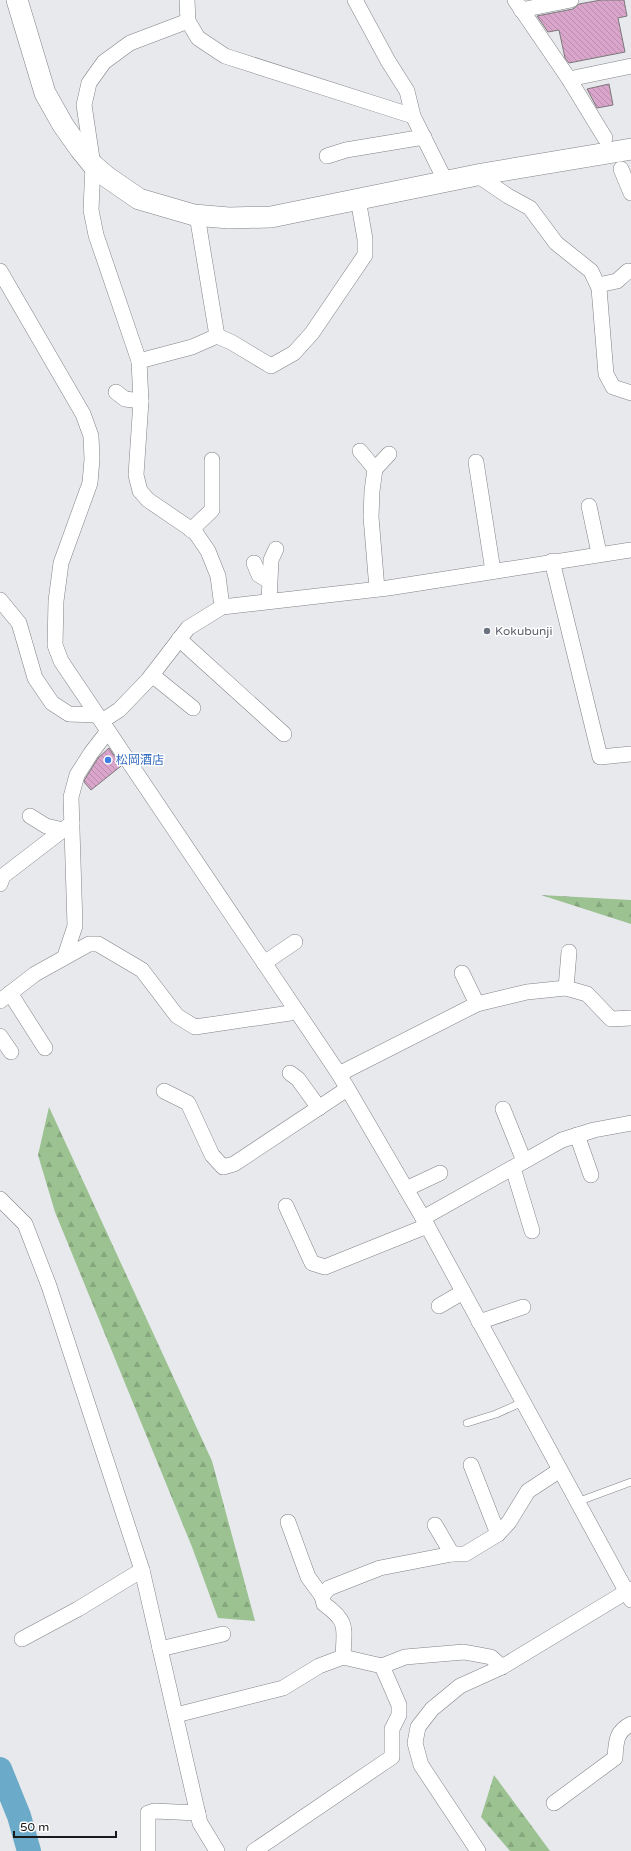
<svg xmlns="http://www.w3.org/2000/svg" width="631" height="1851" font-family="'Varela Round','Noto Sans JP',sans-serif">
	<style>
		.forest { fill: url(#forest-firs) }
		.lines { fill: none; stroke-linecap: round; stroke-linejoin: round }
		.river { stroke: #6babc9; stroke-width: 24 }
		.building { fill: url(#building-back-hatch); stroke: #7c787a }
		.lane-casing { stroke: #818387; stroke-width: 8 }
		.street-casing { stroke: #818387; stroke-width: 16 }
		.secondary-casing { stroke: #818387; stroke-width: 22 }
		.lane { stroke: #fff; stroke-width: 7 }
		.street { stroke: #fff; stroke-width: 15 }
		.secondary { stroke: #fff; stroke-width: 21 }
		.worship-dot { fill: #6b7280; stroke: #fff; stroke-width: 1.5 }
		.shop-dot { fill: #3f7fe0; stroke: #fff; stroke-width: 1.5 }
		.labels { text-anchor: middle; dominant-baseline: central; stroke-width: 3; stroke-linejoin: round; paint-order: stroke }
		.worship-label { font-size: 12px; fill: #5b616d; stroke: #fff; text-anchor: start }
		.shop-label { font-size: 12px; fill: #366cbe; stroke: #fff; text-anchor: start }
	</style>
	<defs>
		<pattern id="forest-firs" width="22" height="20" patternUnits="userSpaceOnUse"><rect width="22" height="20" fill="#9cc292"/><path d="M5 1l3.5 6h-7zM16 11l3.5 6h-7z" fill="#86a67d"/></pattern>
		<pattern id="building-back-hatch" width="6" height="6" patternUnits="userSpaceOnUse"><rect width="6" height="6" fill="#d9a5cb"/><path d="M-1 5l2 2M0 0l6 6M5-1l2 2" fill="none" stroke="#ba8dae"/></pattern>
	</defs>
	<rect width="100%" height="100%" fill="#e7e9ed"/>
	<!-- forest -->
	<g class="forest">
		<polygon points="541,895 631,900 631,924"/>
		<polygon points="49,1107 212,1461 255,1621 218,1618 192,1547 55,1212 38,1155"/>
		<polygon points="494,1775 550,1851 510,1851 481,1817"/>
	</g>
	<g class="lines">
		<!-- river -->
		<polyline class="river" points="0,1769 19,1816 29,1851"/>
	</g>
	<!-- building -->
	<g class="building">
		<polygon points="601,0 624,0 627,16 618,18 625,52 569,63 565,58 559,30 548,32 537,16 573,9 579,4"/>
		<polygon points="609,84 613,105 597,108 587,89"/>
		<polygon points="109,748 121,766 91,790 84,782 85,779 98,758"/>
	</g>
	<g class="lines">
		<!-- lane casing -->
		<g class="lane-casing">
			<g id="lane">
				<polyline points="467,1423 496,1414 523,1402"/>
				<polyline points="577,1502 631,1482"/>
			</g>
		</g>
		<!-- street casing -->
		<g class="street-casing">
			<g id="street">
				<polyline points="187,0 188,21 198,38 225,56 413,116 446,182"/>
				<polyline points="355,0 388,61 407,91 413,116"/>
				<polyline points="515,0 569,79 605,138"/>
				<polyline points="521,10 571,0"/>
				<polyline points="188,21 130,43 104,62 89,83 84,105 93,165 91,210 96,235 139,361 141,401 136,475 140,491 148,500 195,532 208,551 218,576 222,607"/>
				<polyline points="569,79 631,66"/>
				<polyline points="327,156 346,150 424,137"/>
				<polyline points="621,169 631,193"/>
				<polyline points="477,175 508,196 530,208 556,243 591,271 599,288 606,374 613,387 631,393"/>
				<polyline points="197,215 217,336"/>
				<polyline points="0,271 83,414 91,436 92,459 90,483 61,563 56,601 55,645 61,661 339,1074 423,1218 631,1600"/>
				<polyline points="598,285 617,281 628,271"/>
				<polyline points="139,361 192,347 217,336 231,342 271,366 294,353 312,333 365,255 365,239 358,199"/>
				<polyline points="116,392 125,399 141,401"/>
				<polyline points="360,451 375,469"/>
				<polyline points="476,462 493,571"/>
				<polyline points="589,506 599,553"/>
				<polyline points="191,530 212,510 212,460"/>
				<polyline points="552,561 600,757 631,754"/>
				<polyline points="254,563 259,575 269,581"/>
				<polyline points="377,589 371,517 372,491 375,469 389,454"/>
				<polyline points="0,600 19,623 35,678 52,703 69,714 97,715"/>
				<polyline points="269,601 271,560 276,549"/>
				<polyline points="179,639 284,734"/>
				<polyline points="152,675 193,708"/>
				<polyline points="102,721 119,710 148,680 188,628 222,607 388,588 631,550"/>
				<polyline points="30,816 46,826 63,830"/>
				<polyline points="0,884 3,876 72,823"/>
				<polyline points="65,956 75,926 71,797 77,775 91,753 108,731"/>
				<polyline points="264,963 295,942"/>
				<polyline points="462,973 477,1004"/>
				<polyline points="566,988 569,952"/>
				<polyline points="10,993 45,1048"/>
				<polyline points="0,1001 35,974 89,944 98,944 142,970 177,1016 195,1027 297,1012"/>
				<polyline points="0,1036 11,1052"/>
				<polyline points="290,1073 298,1079 319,1108"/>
				<polyline points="339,1074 477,1004 527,992 566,988 587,994 611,1019 631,1018"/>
				<polyline points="164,1091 188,1103 212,1155 223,1167 234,1164 347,1089"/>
				<polyline points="503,1109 524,1161"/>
				<polyline points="577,1135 591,1175"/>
				<polyline points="513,1168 532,1231"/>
				<polyline points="406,1189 440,1173"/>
				<polyline points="0,1199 25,1224 49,1286 142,1570 200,1823 217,1851"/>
				<polyline points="286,1206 312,1263 325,1267 427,1226"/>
				<polyline points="423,1218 562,1140 594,1130 631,1123"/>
				<polyline points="439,1306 463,1292"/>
				<polyline points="479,1322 523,1307"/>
				<polyline points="471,1465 498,1534"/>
				<polyline points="288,1522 308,1577 322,1596"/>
				<polyline points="435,1525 452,1554"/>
				<polyline points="22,1639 78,1609 142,1570"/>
				<polyline points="160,1649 223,1634"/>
				<path d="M343,1657c1,-29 6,-35 -19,-53l-2,-8 7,-8 51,-20 72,-14h13l33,-20 11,-12 19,-31 32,-21"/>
				<polyline points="382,1666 405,1657 464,1652 491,1657 502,1667"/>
				<polyline points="176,1715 283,1688 319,1666 343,1657 382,1666 399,1705 399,1715 392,1729 392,1757 254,1851"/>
				<path d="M554,1803l61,-45c1,-16 1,-27 16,-34"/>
				<polyline points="148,1851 148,1813 154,1811 198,1813"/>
				<polyline points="478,1851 421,1765 415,1743 418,1727 432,1709 460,1686 502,1667 631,1589"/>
			</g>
		</g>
		<!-- secondary casing -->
		<g class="secondary-casing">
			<polyline id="secondary" points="17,0 45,93 63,125 80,149 93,165 107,177 139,199 194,215 229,218 271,217 482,174 631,149"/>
		</g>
		<!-- lane -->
		<use href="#lane" class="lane"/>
		<!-- street -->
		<use href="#street" class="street"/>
		<!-- secondary -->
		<use href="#secondary" class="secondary"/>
	</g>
	<!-- markers -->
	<circle class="worship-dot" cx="487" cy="631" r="4"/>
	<circle class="shop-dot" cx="108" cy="760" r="4"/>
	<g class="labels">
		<!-- worship labels -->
		<g class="worship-label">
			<text x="495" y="631">Kokubunji</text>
		</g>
		<!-- shop labels -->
		<g class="shop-label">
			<text x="116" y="760">松岡酒店</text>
		</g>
	</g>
	<!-- scale -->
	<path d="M14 1831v6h102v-6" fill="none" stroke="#191a1c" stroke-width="2"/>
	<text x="20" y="1831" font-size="12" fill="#191a1c" stroke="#ffffff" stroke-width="3" paint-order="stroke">50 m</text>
</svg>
